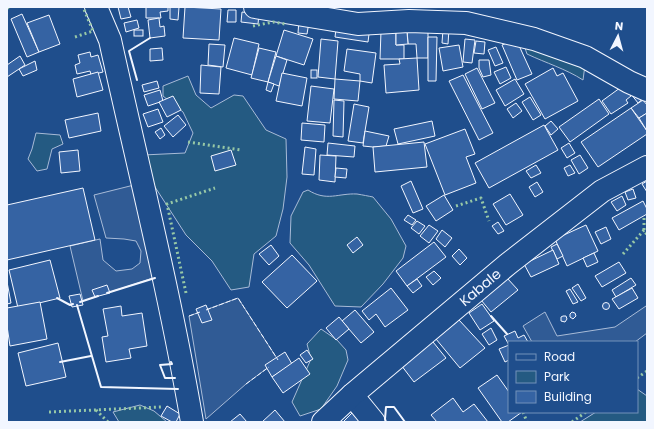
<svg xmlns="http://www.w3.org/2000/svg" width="654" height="429" font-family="Poppins,sans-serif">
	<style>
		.green { fill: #245a82; stroke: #a8bbd7 }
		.parking { fill: #305b95; stroke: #a8bbd7 }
		.building { fill: #3563a3; stroke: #f2f6ff }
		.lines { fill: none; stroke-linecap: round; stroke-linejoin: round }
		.minor-casing { stroke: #f2f6ff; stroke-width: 24 }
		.minor { stroke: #1f4e8c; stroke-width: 22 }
		.hedge { stroke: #97c8a6; stroke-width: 3; stroke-dasharray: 2 3; stroke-linecap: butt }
		.fence { stroke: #f2f6ff; stroke-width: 1; stroke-dasharray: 5 2; stroke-linecap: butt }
		.wall { stroke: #f2f6ff; stroke-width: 2 }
		.labels { text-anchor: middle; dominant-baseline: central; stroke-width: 3; stroke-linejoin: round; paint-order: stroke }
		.street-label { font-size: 14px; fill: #f2f6ff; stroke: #1f4e8c }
	</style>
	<rect width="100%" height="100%" fill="#1f4e8c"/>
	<!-- green -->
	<g class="green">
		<path d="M524,45l61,20 -2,15c-17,-11 -37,-17 -56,-26z"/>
		<polygon points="188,76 196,95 211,108 234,95 243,96 266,130 286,139 287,177 283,209 276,236 254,254 249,287 231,290 212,261 186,235 155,187 143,155 185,153 193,133 183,112 163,96 163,86"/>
		<polygon points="36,133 60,135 63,144 52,149 47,169 37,171 28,159 32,149"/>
		<path d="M308,190c19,12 30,3 49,4 6,1 11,2 16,3l18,22 15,27 -3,12 -20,26 -22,23 -26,-1 -26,-41 -19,-22 1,-27 12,-24z"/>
		<polygon points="321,329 337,340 346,350 348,360 337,386 321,409 300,416 292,402 311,359 307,344"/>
		<polygon points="637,389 647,396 647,422 580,422 596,412 637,412"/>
		<polygon points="140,405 154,411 167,422 119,422 113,412"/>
	</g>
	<!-- parking -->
	<g class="parking">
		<polygon points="134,185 156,277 83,301 70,246 100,239 103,260 116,271 132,269 140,263 141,251 136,241 124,239 106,238 94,195"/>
		<polygon points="238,298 278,360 246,384 206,419 189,316"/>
		<polygon points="646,306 647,308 647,333 635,342 532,342 523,326 545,312 557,336 615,327"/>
	</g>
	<!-- building -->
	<g class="building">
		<polygon points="118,7 128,7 131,17 121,19"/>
		<polygon points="146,7 168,7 168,11 160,12 161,18 146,18"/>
		<polygon points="170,7 179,7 178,20 170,19"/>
		<polygon points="185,7 221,9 219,40 183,38"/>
		<polygon points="228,10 236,10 236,22 227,22"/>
		<polygon points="242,12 259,14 258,24 241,22"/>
		<polygon points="22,14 39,52 27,57 11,19"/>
		<polygon points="49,15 60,44 39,52 27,23"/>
		<polygon points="159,18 160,27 164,26 165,36 150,38 148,20"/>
		<polygon points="137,20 139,28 126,32 124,23"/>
		<polygon points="299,20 309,22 307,34 298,33"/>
		<polygon points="428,27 428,58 417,58 416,44 408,44 407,28"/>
		<polygon points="336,29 369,34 368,42 335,37"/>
		<polygon points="443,29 449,29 448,44 442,43"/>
		<rect x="134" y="30" width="9" height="6"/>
		<polygon points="284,30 313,39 304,65 276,56"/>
		<polygon points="381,31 396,31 396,45 404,45 404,59 380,59"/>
		<polygon points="396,31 407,32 408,44 396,45"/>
		<polygon points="428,37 437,37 436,81 428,81"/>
		<polygon points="234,38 259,44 252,75 226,68"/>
		<polygon points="321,39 338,41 335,79 318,77"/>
		<polygon points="465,39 475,40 472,63 463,62"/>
		<polygon points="516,39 532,74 517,80 502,45"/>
		<polygon points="476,41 485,42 484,54 474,53"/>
		<polygon points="209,44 225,45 223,67 208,65"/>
		<polygon points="459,45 463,67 443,71 439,48"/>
		<polygon points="496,47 503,63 495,66 488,50"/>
		<polygon points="162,48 163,60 150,61 150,49"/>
		<polygon points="259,48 276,52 268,82 251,78"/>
		<polygon points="347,49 376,53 372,83 360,81 360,74 344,71"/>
		<polygon points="90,52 91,57 98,55 103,72 91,75 90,71 77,74 75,65 80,63 78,55"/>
		<polygon points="20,56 25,65 7,77 7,65"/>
		<polygon points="276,56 287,60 279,86 268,82"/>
		<polygon points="417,58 419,90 386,93 384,65 400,64 399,59"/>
		<polygon points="479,60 489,60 491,75 483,77 479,68"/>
		<polygon points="35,61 37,70 23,76 19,69"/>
		<polygon points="201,65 221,67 219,94 200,93"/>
		<polygon points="506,67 511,78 500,84 494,72"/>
		<polygon points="477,68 495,103 482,109 465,74"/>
		<polygon points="553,68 557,76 563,73 578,101 545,119 525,84"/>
		<rect x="311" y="70" width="6" height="8"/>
		<polygon points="98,72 103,90 77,97 73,79"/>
		<polygon points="282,73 307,78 302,106 276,101"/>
		<polygon points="463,75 493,133 479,140 449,81"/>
		<polygon points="335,79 360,81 358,101 334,99"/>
		<polygon points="515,79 524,94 505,106 496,90"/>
		<polygon points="157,81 159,88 144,92 142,85"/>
		<polygon points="268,82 274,84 271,92 266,90"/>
		<polygon points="624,85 631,96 626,100 628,103 611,114 602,101"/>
		<polygon points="311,86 334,89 330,123 307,121"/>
		<polygon points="160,90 163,101 148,106 144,95"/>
		<polygon points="631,94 646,96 638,103"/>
		<polygon points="173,96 181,110 167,117 159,102"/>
		<polygon points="530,97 541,115 533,120 522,102"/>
		<polygon points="599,99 609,114 570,142 559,127"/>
		<polygon points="334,100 344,101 343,137 333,136"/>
		<polygon points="643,100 647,105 647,113 639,118 631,108"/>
		<polygon points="516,103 522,111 513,118 507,109"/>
		<polygon points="354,104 369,107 363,143 348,141"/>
		<polygon points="631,108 647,131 647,134 598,167 581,142"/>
		<polygon points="158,109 163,122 148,127 143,114"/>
		<polygon points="98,113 101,131 69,138 65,120"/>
		<polygon points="647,113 647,131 639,118"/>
		<polygon points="178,115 186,125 173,137 164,126"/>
		<polygon points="432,121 435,136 398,144 394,129"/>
		<polygon points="551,121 558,129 551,135 545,126"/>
		<polygon points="302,123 325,125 324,142 301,140"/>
		<polygon points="544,125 558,150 489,188 475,163"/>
		<polygon points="161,128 165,135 160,139 155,132"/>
		<polygon points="465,129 475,154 466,157 476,183 445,195 425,144"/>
		<polygon points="365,131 389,136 386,146 373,147 363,146"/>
		<polygon points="424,142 427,167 375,172 373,147"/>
		<polygon points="328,143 355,146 354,157 327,155"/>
		<polygon points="569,143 575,153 567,158 561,148"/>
		<polygon points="305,147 316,149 314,175 302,174"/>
		<polygon points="78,150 80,171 61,173 59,152"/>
		<polygon points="231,150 236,165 215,171 211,156"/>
		<polygon points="320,155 336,156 335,182 319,180"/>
		<polygon points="580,155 588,168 579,174 571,160"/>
		<polygon points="536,165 541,173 531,178 526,171"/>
		<polygon points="570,165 575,173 568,176 564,168"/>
		<polygon points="336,168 347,169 346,178 335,177"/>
		<polygon points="411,181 423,209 413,213 401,186"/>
		<polygon points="647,181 647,192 642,184"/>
		<polygon points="537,182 543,192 535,197 529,187"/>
		<polygon points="83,188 95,240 7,260 7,205"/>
		<polygon points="633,189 636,198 628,200 625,192"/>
		<polygon points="510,194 523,215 506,225 493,204"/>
		<polygon points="444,195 453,210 436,221 426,206"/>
		<polygon points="622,196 626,205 617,211 611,202"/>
		<polygon points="643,201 647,209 647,214 619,230 612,218"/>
		<polygon points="408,215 416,220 412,225 404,220"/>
		<polygon points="417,221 425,226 419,234 411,228"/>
		<polygon points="498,222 504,231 498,234 492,226"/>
		<polygon points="429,225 438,231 429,243 420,236"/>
		<polygon points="586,225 598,251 567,266 555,239"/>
		<polygon points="606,227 611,239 601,244 595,232"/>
		<polygon points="442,230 452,238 445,247 436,239"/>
		<polygon points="357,237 363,245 353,253 347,245"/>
		<polygon points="434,242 446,257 407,286 396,271"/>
		<polygon points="557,244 563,256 557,259 551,247"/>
		<polygon points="271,245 279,256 269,265 259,254"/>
		<polygon points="459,249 467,258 460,265 452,256"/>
		<polygon points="553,250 559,264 531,277 524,264"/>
		<polygon points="594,253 598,262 587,267 583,258"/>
		<polygon points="292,255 317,281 287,308 262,282"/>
		<polygon points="50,260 60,298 18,308 9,270"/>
		<polygon points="619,262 626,273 602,287 595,276"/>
		<polygon points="434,271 441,278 433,285 426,277"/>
		<polygon points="507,278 518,290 491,312 481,300"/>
		<polygon points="631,278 636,285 616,297 612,290"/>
		<polygon points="417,279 422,286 413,293 407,286"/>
		<polygon points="7,282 11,303 7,304"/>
		<polygon points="578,284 586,298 581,301 572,288"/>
		<polygon points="107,285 110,293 95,297 92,290"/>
		<polygon points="391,288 408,310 385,327 376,314 369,320 362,311"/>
		<polygon points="632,288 638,298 619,309 612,299"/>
		<polygon points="570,289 578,302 573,304 566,291"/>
		<polygon points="80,294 83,305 72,307 69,296"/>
		<polygon points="40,302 47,339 10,346 7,326 7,308"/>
		<circle cx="606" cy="306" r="3.5"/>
		<polygon points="482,304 494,321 480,330 469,313"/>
		<polygon points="206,305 212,320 202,323 196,309"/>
		<polygon points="121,306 122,316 142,313 147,346 129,349 131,358 106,362 102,337 108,336 103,309"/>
		<polygon points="355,310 374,332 361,343 342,321"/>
		<polygon points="572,312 575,313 576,316 573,319 570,317 570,314"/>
		<polygon points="563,316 566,316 567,319 565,322 561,321 561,317"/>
		<polygon points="339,317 349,329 336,340 326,328"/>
		<polygon points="459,320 485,348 460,368 436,339"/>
		<polygon points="491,328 497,340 489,345 482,334"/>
		<polygon points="515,331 518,338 524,335 528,342 509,342 509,360 505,362 499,349 509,345 504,336"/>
		<polygon points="429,337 446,358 414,382 398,361"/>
		<polygon points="58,343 66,377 26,386 18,353"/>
		<polygon points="307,350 313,359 306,363 300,355"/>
		<polygon points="285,352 292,364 272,377 265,365"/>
		<polygon points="299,358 310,374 283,393 272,377"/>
		<polygon points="497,375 509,392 509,412 522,412 508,422 502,422 478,388"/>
		<polygon points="453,398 463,412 474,404 488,422 437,422 431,415"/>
		<polygon points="167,406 180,414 176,422 172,422 161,416"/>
		<polygon points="275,410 285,422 262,422"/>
		<polygon points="352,413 360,422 343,422"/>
		<polygon points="240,414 247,422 230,422"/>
	</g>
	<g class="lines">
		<!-- minor casing -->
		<g class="minor-casing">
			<g id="minor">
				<path d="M96,7l14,33c28,127 60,253 82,382"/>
				<polyline points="255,7 358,24 409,21 466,23 534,39 585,57 629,82 647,90"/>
				<polyline points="352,395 374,422"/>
				<path id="s1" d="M323,422l29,-27 156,-131 94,-73 45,-24"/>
			</g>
		</g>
		<!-- minor -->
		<use href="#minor" class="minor"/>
		<!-- hedge -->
		<g class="hedge">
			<polyline points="7,8 11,7"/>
			<polyline points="253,26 273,22 285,24"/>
			<polyline points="75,37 93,31 83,7"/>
			<polyline points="188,142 241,150"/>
			<polyline points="456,206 481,198 489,221"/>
			<polyline points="644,218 644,230 647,235"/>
			<polyline points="623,254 644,230"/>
			<polyline points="186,293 167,204 215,188"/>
			<polyline points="637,378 647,371"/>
			<polyline points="96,410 108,422"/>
			<polyline points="49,412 161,407"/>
			<polyline points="523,412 527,422"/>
			<polyline points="572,422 586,412"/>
		</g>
		<!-- fence -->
		<g class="fence">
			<polyline points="206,310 238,298 278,360"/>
			<polyline points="189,316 200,312"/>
			<polyline points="246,384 269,367"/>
		</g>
		<!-- wall -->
		<g class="wall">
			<polyline points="137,80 129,51 150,38"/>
			<polyline points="107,293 155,278"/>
			<polyline points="57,298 70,305 73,304"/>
			<polyline points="80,302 98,296"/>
			<polyline points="77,305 101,387 178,389"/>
			<polyline points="491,316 507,334"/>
			<polyline points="60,362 91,356"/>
			<polyline points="171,362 172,364 160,365 165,378 175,378"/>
			<polyline points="386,422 385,419 386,407 394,407 405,422"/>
		</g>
	</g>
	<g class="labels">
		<!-- street labels -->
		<g class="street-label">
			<text stroke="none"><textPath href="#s1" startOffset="207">Kabale</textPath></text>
		</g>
	</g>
	<!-- border -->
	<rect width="654" height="429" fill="none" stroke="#f2f6ff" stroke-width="16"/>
	<!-- legend -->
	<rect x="508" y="341" width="130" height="72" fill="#1f4e8c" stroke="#7391ba"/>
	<rect x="516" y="354" width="20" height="6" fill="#1f4e8c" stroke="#7391ba"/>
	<text x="544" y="361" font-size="12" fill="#f2f6ff">Road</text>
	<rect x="516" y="371" width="20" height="12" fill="#245a82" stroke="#7391ba"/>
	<text x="544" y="381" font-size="12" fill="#f2f6ff">Park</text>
	<rect x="516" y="391" width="20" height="12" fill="#3563a3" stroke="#7391ba"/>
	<text x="544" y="401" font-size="12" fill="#f2f6ff">Building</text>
	<!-- north arrow -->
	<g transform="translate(618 36) rotate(6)" stroke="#1f4e8c" stroke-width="3" paint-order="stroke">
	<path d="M0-3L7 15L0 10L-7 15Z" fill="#f2f6ff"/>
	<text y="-6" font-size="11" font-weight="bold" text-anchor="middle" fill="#f2f6ff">N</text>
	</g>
</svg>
